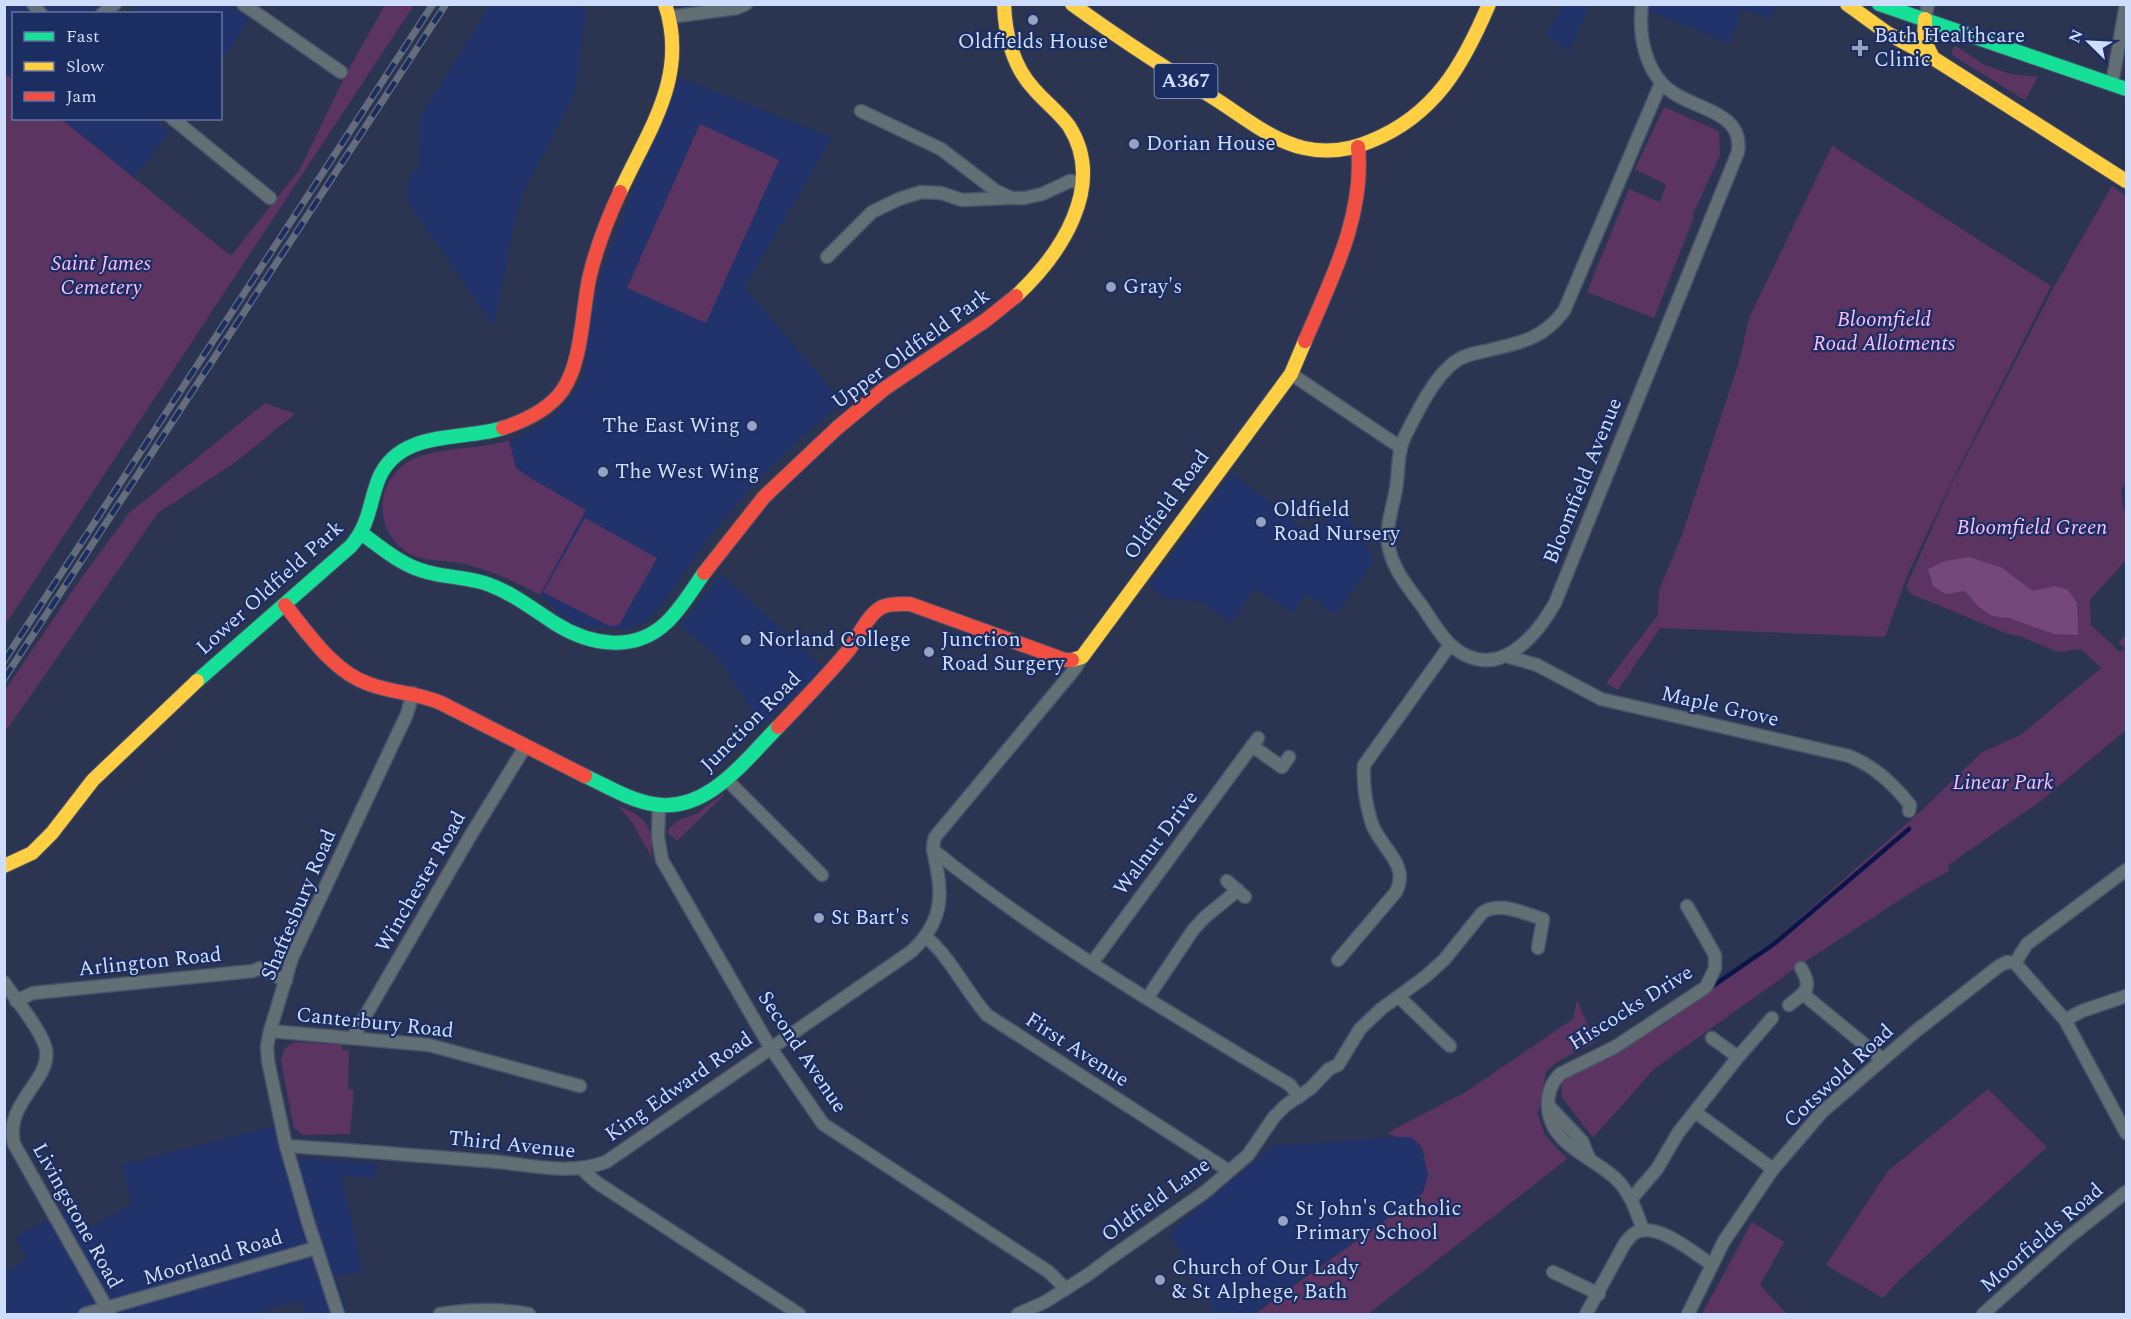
<svg xmlns="http://www.w3.org/2000/svg" width="2131" height="1319" font-family="Spectral,serif">
	<style>
		.built { fill: #21336a }
		.green { fill: #5c3462 }
		.forest { fill: #744879 }
		.lines { fill: none; stroke-linecap: round; stroke-linejoin: round }
		.stream { stroke: #091449; stroke-width: 4.5 }
		.street-casing { stroke: #49526a; stroke-width: 15 }
		.fast-casing { stroke: #49526a; stroke-width: 16 }
		.slow-casing { stroke: #49526a; stroke-width: 16 }
		.jam-casing { stroke: #49526a; stroke-width: 16 }
		.street { stroke: #626f75; stroke-width: 12 }
		.fast { stroke: #16e098; stroke-width: 14 }
		.slow { stroke: #ffcf43; stroke-width: 14 }
		.jam { stroke: #f24e42; stroke-width: 14 }
		.rail-casing { stroke: #636d7d; stroke-width: 7 }
		.rail { stroke: #1c2d61; stroke-width: 4.5; stroke-dasharray: 14; stroke-linecap: butt }
		.poi-dot { fill: #96a2c1; stroke: #1c2d61; stroke-width: 2 }
		.labels { text-anchor: middle; dominant-baseline: central; stroke-width: 4.5; stroke-linejoin: round; paint-order: stroke }
		.shield { fill: #1c2d61; stroke: #99a8ce; stroke-width: 1.5 }
		.shield-label { font-size: 20px; font-weight: bold; fill: #cfddfd }
		.poi-label { font-size: 21px; fill: #cfddfd; stroke: #1c2d61; text-anchor: start }
		.park-label { font-size: 21px; font-style: italic; fill: #fdbffb; stroke: #1c2d61 }
		.street-label { font-size: 21px; fill: #cfddfd; stroke: #1c2d61 }
	</style>
	<rect width="100%" height="100%" fill="#2b3552"/>
	<!-- built -->
	<g class="built">
		<polygon points="4,5 96,5 83,13 14,14 13,80 5,73"/>
		<polygon points="133,5 228,5 250,20 221,60 220,14 141,13 131,6"/>
		<polygon points="490,5 582,5 586,13 574,96 524,191 512,234 494,326 407,201 407,180 411,180 411,170 418,169 420,118"/>
		<polygon points="1563,5 1589,5 1570,51 1546,35"/>
		<polygon points="1635,5 1777,5 1770,19 1743,8 1729,43"/>
		<polygon points="678,77 832,137 745,287 842,402 797,442 748,491 710,536 663,604 646,621 629,629 578,626 559,614 545,598 519,583 494,573 461,563 414,556 397,545 387,532 382,517 383,498 389,482 408,461 421,456 496,445 521,437 545,422 560,410 574,394 583,379 593,308 603,269 645,158 677,88"/>
		<polygon points="61,119 153,119 170,132 134,177"/>
		<polygon points="1232,473 1314,538 1337,504 1375,560 1336,614 1306,594 1293,613 1255,588 1230,623 1203,602 1167,599 1149,586"/>
		<polygon points="721,574 823,668 762,725 716,655 681,626"/>
		<polygon points="273,1126 281,1157 376,1163 374,1178 342,1175 362,1272 336,1276 347,1314 307,1314 300,1300 253,1314 5,1314 4,1263 9,1270 27,1258 15,1238 67,1208 82,1233 132,1204 122,1165"/>
		<polygon points="1397,1137 1412,1137 1421,1147 1428,1175 1423,1193 1252,1314 1217,1314 1169,1233 1273,1146"/>
	</g>
	<!-- green -->
	<g class="green">
		<polygon points="385,5 414,5 5,625 5,73 13,80 14,118 61,119 231,256 300,169 347,72"/>
		<polygon points="1956,46 1985,65 2010,74 2038,77 2025,100 1952,55 1953,48"/>
		<polygon points="1664,107 1719,131 1720,155 1692,216 1694,217 1654,318 1587,292 1629,189 1660,202 1666,185 1635,169"/>
		<polygon points="700,124 779,160 706,323 627,288"/>
		<polygon points="1832,146 2051,286 1950,485 1907,576 1885,637 1660,628 1618,690 1606,683 1658,615 1659,590 1682,535 1740,359 1749,318"/>
		<polygon points="2112,186 2126,196 2126,484 2121,490 2123,507 2126,513 2126,560 2090,600 2091,625 2120,652 2125,649 2118,642 2126,635 2126,730 2038,803 1948,865 1949,871 1918,888 1797,967 1654,1069 1593,1138 1562,1097 1561,1078 1662,1026 1764,950 1922,810 1981,753 2022,734 2101,668 2081,649 2058,652 2019,636 2008,634 1911,594 1906,587 1950,487 2054,287"/>
		<polygon points="265,403 295,414 237,461 158,513 5,732 5,690 80,580 129,513"/>
		<path d="M509,440l7,28 16,11 54,31 -46,85c-24,-14 -49,-24 -76,-31 -16,-4 -35,-2 -50,-8 -22,-10 -34,-32 -31,-56 1,-15 14,-33 28,-40 25,-13 69,-10 98,-20z"/>
		<polygon points="585,518 657,558 619,625 609,626 543,592"/>
		<polygon points="723,794 724,795 677,841 667,832 676,821 696,814"/>
		<path d="M618,806c12,4 30,13 32,27 2,8 1,16 2,25l-20,-36z"/>
		<polygon points="1577,1000 1595,1042 1557,1062 1546,1072 1539,1110 1537,1112 1545,1135 1567,1159 1368,1314 1255,1314 1423,1193 1428,1175 1422,1147 1411,1137 1397,1137 1387,1133 1467,1091 1573,1019"/>
		<polygon points="294,1042 342,1045 342,1050 349,1050 348,1089 354,1090 350,1134 303,1135 294,1128 281,1061 284,1049"/>
		<polygon points="1988,1089 2047,1147 1899,1280 1883,1298 1826,1265 1888,1171"/>
		<polygon points="1752,1222 1784,1242 1760,1285 1787,1314 1702,1314"/>
	</g>
	<!-- forest -->
	<polygon class="forest" points="1970,557 2002,568 2033,591 2055,586 2068,590 2077,603 2078,635 2054,634 2009,618 1992,616 1979,607 1965,591 1946,594 1933,586 1928,569 1945,561"/>
	<g class="lines">
		<!-- stream -->
		<polyline class="stream" points="1710,988 1774,944 1909,829"/>
		<!-- street casing -->
		<g class="street-casing">
			<g id="street">
				<polyline points="33,4 41,14"/>
				<polyline points="243,4 341,72"/>
				<path d="M1642,4c-4,31 3,69 30,88 25,18 72,20 66,60l-183,451c-21,37 -60,80 -103,43 -12,-10 -21,-27 -30,-40 -14,-19 -31,-39 -34,-63 -2,-19 5,-36 8,-54 3,-18 1,-36 9,-53 12,-23 29,-60 51,-75 9,-6 19,-8 29,-10 34,-8 57,-11 79,-40l97,-228"/>
				<polyline points="102,14 115,4"/>
				<polyline points="670,17 737,8 746,4"/>
				<polyline points="1925,19 1928,4"/>
				<polyline points="2112,84 2126,4"/>
				<polyline points="861,111 941,149 996,191 1012,198 1025,198 1042,194 1070,181 1083,182"/>
				<polyline points="172,118 270,198"/>
				<polyline points="827,257 872,212 899,199 921,192 941,193 962,200 1008,198"/>
				<polyline points="1291,374 1400,447"/>
				<path d="M1506,656l31,9 64,34 248,57c25,10 44,27 61,49l-1,6"/>
				<polyline points="1252,746 1282,767 1289,757"/>
				<polyline points="726,779 822,875"/>
				<polyline points="659,805 658,837 662,860 770,1047 823,1124 1049,1272 1066,1289"/>
				<path d="M933,850c111,89 235,162 357,235l9,12"/>
				<polyline points="1227,881 1245,897"/>
				<path d="M926,937c25,21 39,53 61,78l242,156"/>
				<path d="M1338,960l58,-68c15,-29 -18,-45 -25,-71 -5,-17 -8,-39 -7,-56l86,-120"/>
				<polyline points="1092,963 1258,738"/>
				<polyline points="2015,963 2065,1020 2126,1133"/>
				<polyline points="2015,963 2027,944 2126,870"/>
				<path d="M4,982c11,17 39,50 42,68 5,31 -42,52 -32,94l96,170"/>
				<polyline points="1803,994 1882,1059"/>
				<polyline points="1148,997 1193,930 1205,917 1238,890"/>
				<polyline points="1399,997 1450,1046"/>
				<polyline points="16,1001 33,993 253,971 260,968 286,981"/>
				<path d="M1789,1005c17,-13 24,-17 12,-37"/>
				<polyline points="2065,1020 2082,1011 2126,996"/>
				<polyline points="270,1031 429,1045 580,1086"/>
				<polyline points="353,1037 469,838 525,747"/>
				<polyline points="1712,1038 1738,1057"/>
				<polyline points="1548,1105 1582,1141 1589,1158"/>
				<polyline points="1695,1112 1773,1169"/>
				<path d="M286,1146c68,4 135,10 202,15 41,3 79,15 118,1l306,-211c25,-24 32,-47 25,-82 -2,-11 -6,-21 -2,-32l139,-167 8,-13"/>
				<polyline points="582,1169 596,1182 799,1314"/>
				<polyline points="1632,1198 1657,1169 1678,1133 1738,1057 1772,1018"/>
				<path d="M1643,1230c-7,-19 -12,-37 -28,-52 -25,-23 -67,-34 -67,-74 0,-11 4,-22 12,-30l55,-27 91,-60 9,-19v-13l-28,-49"/>
				<polyline points="1553,1272 1599,1294"/>
				<polyline points="85,1314 316,1248"/>
				<polyline points="338,1314 308,1222 286,1146 268,1061 267,1046 270,1031 292,958 407,714 413,693"/>
				<path d="M440,1314c30,-5 58,-6 89,0"/>
				<path d="M1018,1314l27,-12 44,-28 20,-15 96,-67 43,-37 26,-38 12,-12 25,-17 18,-19 9,-4 22,-36 21,-20 44,-32 19,-17 38,-47c16,-13 43,1 61,6l-5,29"/>
				<path d="M1586,1314l39,-71c3,-3 6,-8 10,-10 22,-12 59,20 77,32"/>
				<polyline points="1688,1314 1724,1241 1773,1169 1822,1112 1916,1031 1999,966 2007,962 2015,963"/>
				<polyline points="1983,1314 2069,1237 2126,1192"/>
			</g>
		</g>
		<!-- fast casing -->
		<g class="fast-casing">
			<g id="fast">
				<polyline points="1879,4 2126,89"/>
				<path d="M361,533c21,15 41,33 66,39 21,6 43,5 63,13 24,9 44,25 66,39 34,21 78,29 110,-1 15,-14 26,-33 38,-50"/>
				<path d="M197,681l154,-135c19,-22 18,-43 28,-68 21,-49 83,-37 124,-50"/>
				<path d="M585,776c22,10 44,24 68,28 54,10 92,-44 125,-77"/>
			</g>
		</g>
		<!-- slow casing -->
		<g class="slow-casing">
			<g id="slow">
				<path d="M1004,4c1,30 9,63 30,85 11,13 25,23 35,37 38,60 -9,129 -53,170"/>
				<path d="M1072,4c44,32 90,62 137,91 30,18 60,45 95,53 22,5 46,2 67,-7 64,-26 92,-76 118,-137"/>
				<polyline points="1847,4 1887,33 1933,58 2126,181"/>
				<polyline points="1925,19 1924,40 1933,58"/>
				<path d="M620,192c29,-63 69,-116 45,-188"/>
				<polyline points="1072,660 1082,657 1291,374 1305,341"/>
				<polyline points="4,866 32,853 52,833 93,780 197,681"/>
			</g>
		</g>
		<!-- jam casing -->
		<g class="jam-casing">
			<g id="jam">
				<path d="M1305,341c26,-61 60,-126 53,-194"/>
				<path d="M503,428c21,-7 46,-19 59,-37 20,-28 20,-78 27,-112 7,-31 18,-59 31,-87"/>
				<polyline points="704,573 764,497 837,428 884,389 986,320 1016,296"/>
				<path d="M285,605c23,28 48,67 84,79 24,9 49,9 72,19l144,73"/>
				<path d="M778,727c24,-25 48,-50 70,-76 10,-13 19,-36 34,-44 8,-4 19,-3 28,-3l155,56h7"/>
			</g>
		</g>
		<!-- street -->
		<use href="#street" class="street"/>
		<!-- fast -->
		<use href="#fast" class="fast"/>
		<!-- slow -->
		<use href="#slow" class="slow"/>
		<!-- jam -->
		<use href="#jam" class="jam"/>
		<!-- rail casing -->
		<g class="rail-casing">
			<g id="rail">
				<polyline points="4,661 433,4"/>
				<polyline points="4,679 446,4"/>
			</g>
		</g>
		<!-- rail -->
		<use href="#rail" class="rail"/>
	</g>
	<!-- markers -->
	<g class="poi-dot">
		<circle cx="1033" cy="20" r="6"/>
		<path d="M1857 39h6v6h6v6h-6v6h-6v-6h-6v-6h6z"/>
		<circle cx="1134" cy="144" r="6"/>
		<circle cx="1111" cy="287" r="6"/>
		<circle cx="752" cy="426" r="6"/>
		<circle cx="603" cy="472" r="6"/>
		<circle cx="1261" cy="522" r="6"/>
		<circle cx="746" cy="640" r="6"/>
		<circle cx="929" cy="652" r="6"/>
		<circle cx="819" cy="918" r="6"/>
		<circle cx="1283" cy="1221" r="6"/>
		<circle cx="1160" cy="1280" r="6"/>
	</g>
	<g class="labels">
		<!-- shield labels -->
		<rect class="shield" x="1154.5" y="64" width="63" height="34" rx="4.5"/>
		<g class="shield-label">
			<text x="1186" y="81">A367</text>
		</g>
		<!-- poi labels -->
		<g class="poi-label">
			<text x="1874" y="36">Bath Healthcare<tspan x="1874" dy="24">Clinic</tspan></text>
			<text x="1033" y="42" text-anchor="middle">Oldfields House</text>
			<text x="1146" y="144">Dorian House</text>
			<text x="1123" y="287">Gray's</text>
			<text x="740" y="426" text-anchor="end">The East Wing</text>
			<text x="615" y="472">The West Wing</text>
			<text x="1273" y="510">Oldfield<tspan x="1273" dy="24">Road Nursery</tspan></text>
			<text x="758" y="640">Norland College</text>
			<text x="941" y="640">Junction<tspan x="941" dy="24">Road Surgery</tspan></text>
			<text x="831" y="918">St Bart's</text>
			<text x="1295" y="1209">St John's Catholic<tspan x="1295" dy="24">Primary School</tspan></text>
			<text x="1172" y="1268">Church of Our Lady<tspan x="1172" dy="24">&amp; St Alphege, Bath</tspan></text>
		</g>
		<!-- park labels -->
		<g class="park-label">
			<text x="101" y="264">Saint James<tspan x="101" dy="24">Cemetery</tspan></text>
			<text x="1884" y="320">Bloomfield<tspan x="1884" dy="24">Road Allotments</tspan></text>
			<text x="2032" y="528">Bloomfield Green</text>
			<text x="2003" y="783">Linear Park</text>
		</g>
		<!-- street labels -->
		<g class="street-label">
			<text transform="translate(911 349) rotate(-36)">Upper Oldfield Park</text>
			<text transform="translate(1583 481) rotate(-68)">Bloomfield Avenue</text>
			<text transform="translate(1167 505) rotate(-54)">Oldfield Road</text>
			<text transform="translate(270 588) rotate(-42)">Lower Oldfield Park</text>
			<text transform="translate(1720 707) rotate(13)">Maple Grove</text>
			<text transform="translate(751 722) rotate(-45)">Junction Road</text>
			<text transform="translate(1156 843) rotate(-53)">Walnut Drive</text>
			<text transform="translate(421 882) rotate(-60)">Winchester Road</text>
			<text transform="translate(299 905) rotate(-67)">Shaftesbury Road</text>
			<text transform="translate(150 962) rotate(-6)">Arlington Road</text>
			<text transform="translate(1631 1008) rotate(-32)">Hiscocks Drive</text>
			<text transform="translate(375 1023) rotate(6)">Canterbury Road</text>
			<text transform="translate(1077 1050) rotate(33)">First Avenue</text>
			<text transform="translate(802 1052) rotate(56)">Second Avenue</text>
			<text transform="translate(1839 1076) rotate(-43)">Cotswold Road</text>
			<text transform="translate(679 1087) rotate(-35)">King Edward Road</text>
			<text transform="translate(512 1145) rotate(6)">Third Avenue</text>
			<text transform="translate(1156 1200) rotate(-36)">Oldfield Lane</text>
			<text transform="translate(77 1216) rotate(61)">Livingstone Road</text>
			<text transform="translate(2042 1238) rotate(-41)">Moorfields Road</text>
			<text transform="translate(213 1258) rotate(-17)">Moorland Road</text>
		</g>
	</g>
	<!-- border -->
	<rect width="2131" height="1319" fill="none" stroke="#cfddfd" stroke-width="12"/>
	<!-- legend -->
	<rect x="12" y="12" width="210" height="108" fill="#1c2d61" stroke="#64739f" stroke-width="1.5"/>
	<rect x="24" y="32" width="30" height="9" fill="#16e098" stroke="#64739f" stroke-width="1.5"/>
	<text x="66" y="42" font-size="18" fill="#cfddfd">Fast</text>
	<rect x="24" y="62" width="30" height="9" fill="#ffcf43" stroke="#64739f" stroke-width="1.5"/>
	<text x="66" y="72" font-size="18" fill="#cfddfd">Slow</text>
	<rect x="24" y="92" width="30" height="9" fill="#f24e42" stroke="#64739f" stroke-width="1.5"/>
	<text x="66" y="102" font-size="18" fill="#cfddfd">Jam</text>
	<!-- north arrow -->
	<g transform="translate(2089 42) rotate(294)" stroke="#1c2d61" stroke-width="4.5" paint-order="stroke">
	<path d="M0-4.5L10 22L0 15L-10 22Z" fill="#cfddfd"/>
	<text y="-9" font-size="16" font-weight="bold" text-anchor="middle" fill="#cfddfd">N</text>
	</g>
</svg>
